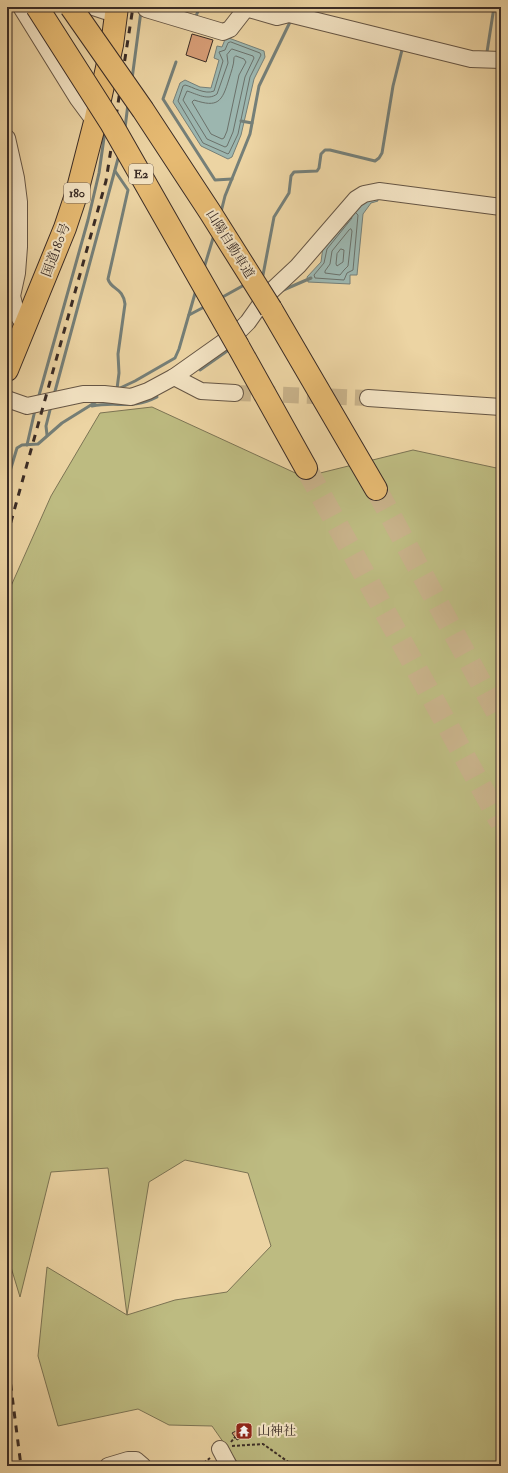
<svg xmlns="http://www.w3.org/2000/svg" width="508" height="1473" font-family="'IM FELL Double Pica','Noto Serif JP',serif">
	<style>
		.green { fill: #bdbb81; stroke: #7c7454; fill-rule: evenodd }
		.water { fill: #9cb6af; stroke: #757f78 }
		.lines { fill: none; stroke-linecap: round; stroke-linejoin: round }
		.shore { stroke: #6b716a; stroke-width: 1 }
		.stream { stroke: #757f78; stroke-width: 3 }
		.building { fill: #d79d76; stroke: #3a2c26 }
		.minor-tunnel { stroke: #c8b28a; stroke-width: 16; stroke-dasharray: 16 8; stroke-linecap: butt }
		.highway-tunnel { stroke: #c8b28a; stroke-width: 22; stroke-dasharray: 22 11; stroke-linecap: butt }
		.minor-casing { stroke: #665645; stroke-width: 18 }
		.highway-casing { stroke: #3a2c26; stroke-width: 24 }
		.path { stroke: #3a2c26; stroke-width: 2; stroke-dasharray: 3 2; stroke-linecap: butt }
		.minor { stroke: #f3e3c3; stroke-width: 16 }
		.highway { stroke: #e6ba72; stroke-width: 22 }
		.rail { stroke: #3a2c26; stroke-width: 3; stroke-dasharray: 7 7; stroke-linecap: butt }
		.highway-bridge-casing { stroke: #3a2c26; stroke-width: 24; stroke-linecap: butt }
		.highway-bridge { stroke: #e6ba72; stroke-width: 22 }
		.labels { text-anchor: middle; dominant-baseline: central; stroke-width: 4; stroke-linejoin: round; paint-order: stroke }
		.shield { fill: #f3e3c3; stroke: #726355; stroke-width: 1 }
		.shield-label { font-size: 12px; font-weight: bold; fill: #3a2c26 }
		.street-label { font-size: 13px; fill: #3a2c26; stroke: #f3e3c3 }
		.poi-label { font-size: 13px; fill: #3a2c26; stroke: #f3e3c3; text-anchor: start }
	</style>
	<rect width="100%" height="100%" fill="#ecd4a3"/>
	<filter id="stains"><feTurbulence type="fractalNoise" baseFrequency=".005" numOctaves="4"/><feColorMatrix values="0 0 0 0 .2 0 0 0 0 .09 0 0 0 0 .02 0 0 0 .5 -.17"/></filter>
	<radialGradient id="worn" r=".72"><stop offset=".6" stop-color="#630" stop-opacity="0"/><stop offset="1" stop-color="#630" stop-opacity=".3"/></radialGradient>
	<!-- green -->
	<path class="green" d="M152,407l152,70 109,-27 88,19v997h-261l-28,-40 -43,-1 -31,-16 -80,17 -20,-70 9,-89 80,48 -19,-147 -57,4 -31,125 -13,-43v-659l44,-99 49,-83zM185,1160l63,13 23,73 -44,46 -52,8 -48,15 22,-133z"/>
	<!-- water -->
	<g class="water">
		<polygon points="226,37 264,51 265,57 254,79 241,135 232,157 228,159 201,146 173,102 180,83 185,80 200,87 211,88 219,60 214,58 217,46 222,47"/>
		<polygon points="377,196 378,201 371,203 363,214 357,275 350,275 350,284 308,282 307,277 321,262 323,247 361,202"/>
	</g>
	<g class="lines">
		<!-- shore -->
		<g class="shore">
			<path d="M231,42l29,11 1,2 -11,22 -12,57 -9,19 -1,1 -25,-11 -25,-42 5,-15 2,-1c8,2 20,10 29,6l9,-30 -4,-9 6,-2 3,-7z"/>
			<path d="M232,49l21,7 1,2 -9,19 -12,55 -6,14 -2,1 -18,-8 -24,-39 4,-9c10,3 21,10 30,3l11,-31 -1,-8z"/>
			<path d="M236,56l8,3 2,3 -7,13 -12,56 -3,7 -2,1 -11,-5 -19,-32 2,-2c24,8 28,2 35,-21 2,-7 5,-14 5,-21z"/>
			<polyline points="352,218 327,249 324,263 314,275 315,278 344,280 347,273 353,270 358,215 356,213"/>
			<polygon points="351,229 352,231 348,266 344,270 340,275 325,273 325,271 330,264 332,251 349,230"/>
			<polygon points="341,249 344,250 343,262 337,266 336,264 337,254"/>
		</g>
		<!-- stream -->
		<g class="stream">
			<polyline points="195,18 200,7"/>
			<polyline points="486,54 487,52 494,7"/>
			<polyline points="176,62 163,99 215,180 232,179"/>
			<polyline points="132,79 141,11"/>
			<polyline points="241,121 252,123"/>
			<polyline points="125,128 128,104"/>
			<path d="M115,171l13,19 -20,89c3,11 15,8 17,25l-7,50 1,19 -2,16"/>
			<polyline points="221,212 225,196 250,134 259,86 291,20"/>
			<polyline points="204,268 214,235"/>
			<polyline points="260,277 263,275 274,217 289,193 291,176 294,172 317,171 319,168 321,154 325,150 330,150 375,161 379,158 382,153 393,86 403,46"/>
			<polyline points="281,291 311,278"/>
			<polyline points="219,299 246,284"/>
			<polyline points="189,315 206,306"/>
			<polyline points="200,370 230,349"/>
			<polyline points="118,389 135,381 175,358 179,349 196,290"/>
			<polyline points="54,395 119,155"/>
			<polyline points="38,399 88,220 99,173 105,131"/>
			<path d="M92,406c25,-5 40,4 65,-9"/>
			<polyline points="47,435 46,426 51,406"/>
			<polyline points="27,445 35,410"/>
			<polyline points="7,481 17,448 22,445 38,444 62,423 99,400"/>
		</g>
	</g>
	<!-- building -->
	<g class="building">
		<polygon points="192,34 213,40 206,62 186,55"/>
		<polygon points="236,1431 241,1438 237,1440 232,1433"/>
	</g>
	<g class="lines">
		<!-- minor-tunnel -->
		<polyline class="minor-tunnel" points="235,393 368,398"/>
		<!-- highway-tunnel -->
		<g class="highway-tunnel">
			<polyline points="306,468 501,823"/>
			<polyline points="376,489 501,720"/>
		</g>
		<!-- minor casing -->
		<g class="minor-casing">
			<g id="minor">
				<polyline points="21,7 78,99 95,122"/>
				<polyline points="93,7 105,11 116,12"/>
				<polyline points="146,9 223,32 230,29 244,11 249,9 277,17 289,14 471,59 501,60"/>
				<polyline points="7,138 16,178 19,202 19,247 17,273 12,296 16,312 25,327"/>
				<polyline points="174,377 201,391 235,393"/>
				<polyline points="368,398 501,407"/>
				<polyline points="7,399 27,406 83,394 104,394 131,397 148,391 174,377 239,331 248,322 267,295 298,266 356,199 364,194 379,191 501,207"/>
				<polyline points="220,1449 229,1466"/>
				<polyline points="108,1466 128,1460 136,1460 143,1466"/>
			</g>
		</g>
		<!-- highway casing -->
		<g class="highway-casing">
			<g id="highway">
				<polyline points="271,309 376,489"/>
				<polyline points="238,346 306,468"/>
				<polyline points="7,370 65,228 77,192 95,122 112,45 117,7"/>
			</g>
		</g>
		<!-- path -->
		<g class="path">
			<polyline points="231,1442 235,1437"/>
			<polyline points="232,1446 263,1444 294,1466"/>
			<polyline points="200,1466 210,1458"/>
		</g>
		<!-- minor -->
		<use href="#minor" class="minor"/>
		<!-- highway -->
		<use href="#highway" class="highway"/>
		<!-- rail -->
		<g class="rail">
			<polyline points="7,536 106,181 133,7"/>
			<polyline points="7,1356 21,1466"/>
		</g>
		<!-- highway-bridge casing -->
		<g class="highway-bridge-casing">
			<g id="highway-bridge">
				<polyline points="37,7 111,123 238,346"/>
				<polyline points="71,7 143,110 210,212 271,309"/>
			</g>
		</g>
		<!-- highway-bridge -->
		<use href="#highway-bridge" class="highway-bridge"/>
	</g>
	<!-- icons -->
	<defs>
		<g id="temple-square" transform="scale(0.9)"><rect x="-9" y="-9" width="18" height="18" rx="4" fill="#8f2418" stroke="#f3e3c3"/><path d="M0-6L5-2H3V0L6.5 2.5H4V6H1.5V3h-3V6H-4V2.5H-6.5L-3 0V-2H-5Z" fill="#fff"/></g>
	</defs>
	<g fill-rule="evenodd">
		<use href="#temple-square" x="244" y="1431"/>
	</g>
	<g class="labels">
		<!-- shield labels -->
		<g class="shield">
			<rect x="129" y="164" width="24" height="20" rx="3"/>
			<rect x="64" y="183" width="26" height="20" rx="3"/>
		</g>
		<g class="shield-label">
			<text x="141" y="174">E2</text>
			<text x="77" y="193">180</text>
		</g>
		<!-- street labels -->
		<g class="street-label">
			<text transform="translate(230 244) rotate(58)">山陽自動車道</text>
			<text transform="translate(56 250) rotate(-69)">国道180号</text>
		</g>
		<!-- poi labels -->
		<g class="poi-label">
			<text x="257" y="1431">山神社</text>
		</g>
	</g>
	<!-- margin -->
	<rect width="508" height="1473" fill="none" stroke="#ecd4a3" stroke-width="24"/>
	<rect x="8" y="8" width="492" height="1457" fill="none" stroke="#3a2c26" stroke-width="2"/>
	<rect x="12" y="12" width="484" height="1449" fill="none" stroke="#3a2c26"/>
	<rect width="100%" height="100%" filter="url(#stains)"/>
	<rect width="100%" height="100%" fill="url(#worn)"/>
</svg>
